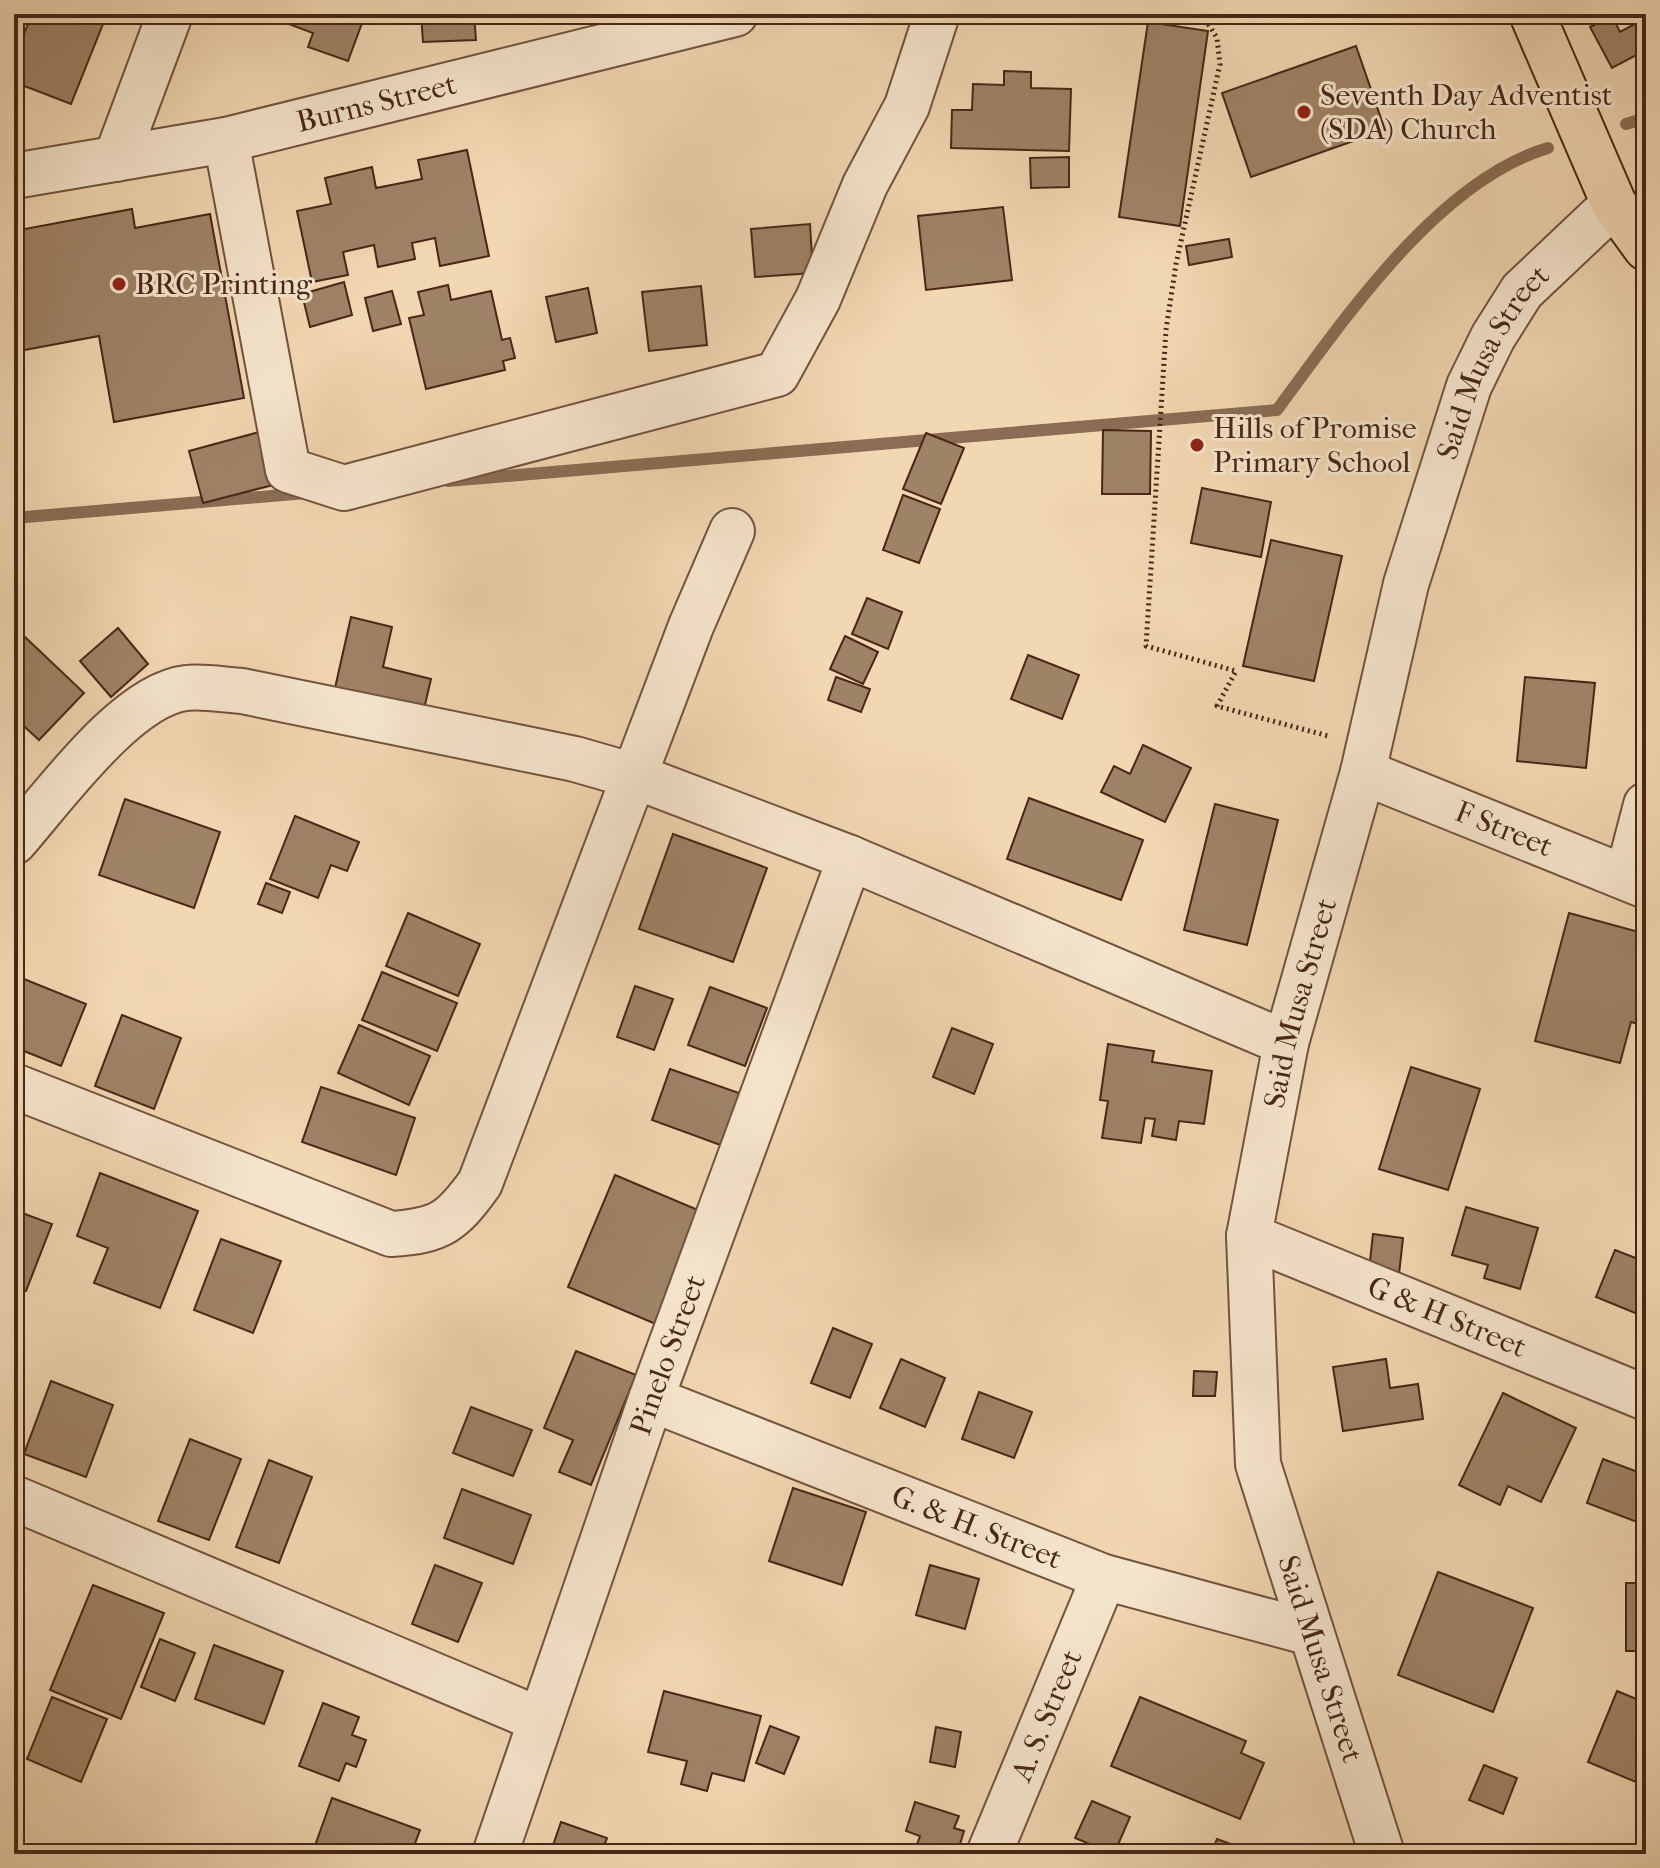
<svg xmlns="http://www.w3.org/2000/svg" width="1660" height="1868" font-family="'IM FELL French Canon',serif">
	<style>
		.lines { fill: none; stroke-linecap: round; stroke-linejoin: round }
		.stream { stroke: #8a6d54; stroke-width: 12 }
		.building { fill: #9f8367; stroke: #472716; stroke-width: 2 }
		.minor-casing { stroke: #72533d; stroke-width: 48 }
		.highway-casing { stroke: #472716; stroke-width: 48 }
		.path { stroke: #472716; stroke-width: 5; stroke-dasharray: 2 4; stroke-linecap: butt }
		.minor { stroke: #f6e5cd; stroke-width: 44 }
		.highway { stroke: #f1d7b2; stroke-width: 44 }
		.poi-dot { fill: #8f2418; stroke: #f6e5cd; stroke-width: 3 }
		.labels { text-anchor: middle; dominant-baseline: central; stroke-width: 6; stroke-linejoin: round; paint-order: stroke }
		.poi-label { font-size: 30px; fill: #472716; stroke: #f6e5cd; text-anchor: start }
		.street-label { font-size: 30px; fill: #472716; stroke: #f6e5cd }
	</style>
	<rect width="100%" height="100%" fill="#f1d7b2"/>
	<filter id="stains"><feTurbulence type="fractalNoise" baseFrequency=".0025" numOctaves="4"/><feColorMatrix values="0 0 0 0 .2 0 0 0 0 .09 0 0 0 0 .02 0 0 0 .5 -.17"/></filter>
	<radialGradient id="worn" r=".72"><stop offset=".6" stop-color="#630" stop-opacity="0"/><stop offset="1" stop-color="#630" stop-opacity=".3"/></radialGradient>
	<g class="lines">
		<!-- stream -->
		<g class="stream">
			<polyline points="1626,124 1646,118"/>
			<path d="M448,481l829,-71c66,-89 160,-229 271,-262"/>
			<polyline points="14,518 306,493"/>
		</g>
	</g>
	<!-- building -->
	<g class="building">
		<polygon points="14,14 28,14 14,49"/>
		<polygon points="32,14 107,14 71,104 14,82 14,59"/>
		<polygon points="262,14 361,14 365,15 348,61 308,47 313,33"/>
		<polygon points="421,14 474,14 476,40 423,42"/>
		<polygon points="1612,16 1620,32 1646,18 1646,50 1612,68 1590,27"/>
		<polygon points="1148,22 1208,31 1180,226 1119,217"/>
		<polygon points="1356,46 1385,130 1251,177 1222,93"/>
		<polygon points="1004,71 1031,72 1031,88 1071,89 1069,151 951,148 952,110 972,110 973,84 1004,85"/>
		<polygon points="467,150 489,256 440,266 435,238 412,243 415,259 378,267 374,245 343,252 348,275 312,282 297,211 331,204 325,178 372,167 376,188 422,179 418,160"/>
		<polygon points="1069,157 1069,187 1031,188 1030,158"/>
		<polygon points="1003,207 1012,280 926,290 918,216"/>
		<polygon points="132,209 135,228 210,214 244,398 114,422 99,336 14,352 14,231"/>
		<polygon points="810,224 813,273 755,277 751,229"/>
		<polygon points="1229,239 1232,257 1189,265 1186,246"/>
		<polygon points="344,282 352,315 310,327 302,294"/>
		<polygon points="448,285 451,300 491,291 502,340 510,338 515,358 503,361 505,370 426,389 409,318 424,315 418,292"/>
		<polygon points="701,286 707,345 649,351 642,292"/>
		<polygon points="588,288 597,333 556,342 546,297"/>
		<polygon points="392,291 401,324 373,331 365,298"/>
		<polygon points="1103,430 1151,431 1150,494 1102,494"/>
		<polygon points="263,431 277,484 203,503 189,451"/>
		<polygon points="926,433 964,448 941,504 903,489"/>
		<polygon points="1202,488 1271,502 1261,557 1191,543"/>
		<polygon points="903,495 940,509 919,563 883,550"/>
		<polygon points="1271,540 1342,556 1314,681 1243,666"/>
		<polygon points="867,598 902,612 888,649 852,634"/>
		<polygon points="351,617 392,627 383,667 431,679 424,709 335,688"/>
		<polygon points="118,628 148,664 111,697 80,661"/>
		<polygon points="845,636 878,652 863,684 830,669"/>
		<polygon points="25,637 84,693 39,740 14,717 14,649"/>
		<polygon points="1028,655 1079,675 1062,719 1011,699"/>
		<polygon points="836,677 870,689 861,712 828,700"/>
		<polygon points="1525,677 1595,683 1586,768 1517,761"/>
		<polygon points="1143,745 1191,768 1165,822 1101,792 1114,766 1130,774"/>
		<polygon points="1029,798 1143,840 1121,900 1007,859"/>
		<polygon points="125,799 220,832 194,908 99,875"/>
		<polygon points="1215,804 1278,820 1247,945 1184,930"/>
		<polygon points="295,816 359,842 347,871 331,865 318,898 270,879"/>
		<polygon points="673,834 767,868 733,962 639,929"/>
		<polygon points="266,883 290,892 282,913 258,904"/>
		<polygon points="408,913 480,944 458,996 386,966"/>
		<polygon points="1569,913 1646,934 1646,1026 1631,1022 1620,1063 1535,1041"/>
		<polygon points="382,972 457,1003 437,1051 362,1020"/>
		<polygon points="14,975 86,1004 61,1066 14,1047"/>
		<polygon points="635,986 673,999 654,1050 617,1037"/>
		<polygon points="710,987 767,1008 745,1066 688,1045"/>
		<polygon points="122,1015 181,1038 154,1109 95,1086"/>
		<polygon points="359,1025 430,1056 409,1105 338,1073"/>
		<polygon points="952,1028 993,1044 974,1094 933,1077"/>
		<polygon points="1108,1044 1154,1051 1152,1062 1212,1071 1204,1124 1179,1121 1176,1140 1152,1136 1155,1119 1145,1118 1141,1143 1102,1138 1108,1101 1100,1100"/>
		<polygon points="1411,1067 1480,1089 1448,1190 1379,1169"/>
		<polygon points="670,1069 742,1094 723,1146 652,1120"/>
		<polygon points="321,1087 415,1118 396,1175 302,1142"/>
		<polygon points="100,1173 198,1211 160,1308 94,1283 108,1248 77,1236"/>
		<polygon points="615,1175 705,1213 658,1325 568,1287"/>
		<polygon points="1466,1207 1538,1228 1520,1289 1484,1278 1488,1265 1452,1255"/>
		<polygon points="14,1210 52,1224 26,1291 14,1287"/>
		<polygon points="1373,1234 1403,1238 1399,1274 1369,1270"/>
		<polygon points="221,1239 281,1261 253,1333 194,1310"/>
		<polygon points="1615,1250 1643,1261 1646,1253 1645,1317 1596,1297"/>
		<polygon points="833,1328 872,1344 850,1398 811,1383"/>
		<polygon points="576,1351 636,1375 591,1485 559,1472 573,1440 544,1428"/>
		<polygon points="901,1359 945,1378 925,1427 880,1408"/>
		<polygon points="1386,1359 1390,1388 1418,1384 1423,1419 1343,1431 1333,1367"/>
		<polygon points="1194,1371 1217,1372 1215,1396 1193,1396"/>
		<polygon points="51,1381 113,1405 86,1477 24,1454"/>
		<polygon points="979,1392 1032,1412 1014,1458 962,1439"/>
		<polygon points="1503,1393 1576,1428 1541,1502 1508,1486 1500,1505 1459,1485"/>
		<polygon points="471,1407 532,1430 513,1476 453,1453"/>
		<polygon points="190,1439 241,1459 209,1540 158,1521"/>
		<polygon points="1603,1459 1646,1475 1646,1496 1637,1522 1587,1503"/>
		<polygon points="269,1460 312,1477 279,1563 236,1547"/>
		<polygon points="793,1488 866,1512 842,1585 769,1561"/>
		<polygon points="462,1489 531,1515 513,1564 444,1538"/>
		<polygon points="435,1565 482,1583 458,1642 412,1624"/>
		<polygon points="930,1565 979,1579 965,1629 916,1615"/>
		<polygon points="1438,1572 1533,1608 1493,1712 1398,1675"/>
		<rect x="1626" y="1583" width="20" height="68"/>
		<polygon points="93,1585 164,1613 121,1719 50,1690"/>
		<polygon points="160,1639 195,1653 175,1701 141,1687"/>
		<polygon points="214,1645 283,1671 264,1724 195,1699"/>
		<polygon points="664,1691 761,1716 744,1781 712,1773 707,1791 681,1784 687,1761 648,1752"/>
		<polygon points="1617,1691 1646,1703 1646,1758 1636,1782 1588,1762"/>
		<polygon points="52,1697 107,1719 81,1782 27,1759"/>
		<polygon points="1140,1697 1246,1741 1241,1753 1264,1763 1240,1819 1111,1766"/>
		<polygon points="323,1703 359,1717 352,1735 366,1740 356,1767 346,1763 339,1781 299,1766"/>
		<polygon points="770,1726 799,1737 784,1774 756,1763"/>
		<polygon points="936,1727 961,1732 955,1767 930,1762"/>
		<polygon points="1484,1765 1517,1778 1503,1814 1469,1800"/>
		<polygon points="332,1798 420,1830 411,1854 312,1854"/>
		<polygon points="1092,1801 1130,1817 1114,1854 1075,1838"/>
		<polygon points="915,1802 959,1816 954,1828 964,1831 957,1854 914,1853 920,1836 906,1831"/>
		<polygon points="561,1822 607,1838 601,1854 550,1854"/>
		<polygon points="1217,1839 1247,1850 1245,1854 1211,1854"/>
	</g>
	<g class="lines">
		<!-- minor casing -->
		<g class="minor-casing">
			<g id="minor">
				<polyline points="226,140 288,470 344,488 777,374 818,299 865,185 907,106 937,14"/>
				<polyline points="116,159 170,14"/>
				<path id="s1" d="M14,176l212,-36 509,-126"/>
				<path id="s2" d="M1363,772l283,114"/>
				<path d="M14,842c39,-44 112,-147 172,-154 18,-2 38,2 56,3l333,68 59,17 216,82 436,185"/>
				<polyline points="1627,878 1646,805"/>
				<path d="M14,1086l377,148c49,-3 61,-12 89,-51l211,-557 41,-95"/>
				<path id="s3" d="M1249,1236l397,162"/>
				<path id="s4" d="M651,1399l453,178 207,56"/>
				<polyline points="14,1498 538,1719"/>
				<path id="s5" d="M495,1854l156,-455 199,-541"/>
				<path id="s6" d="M989,1854l115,-277"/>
				<path id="s7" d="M1382,1854l-124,-390 -9,-228 37,-193 77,-271 43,-188 63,-198 24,-49 29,-46 92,-87"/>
			</g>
		</g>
		<!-- highway casing -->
		<g class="highway-casing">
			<polyline id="highway" points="1532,14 1614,204 1646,248"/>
		</g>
		<!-- path -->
		<polyline class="path" points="1202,14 1217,38 1220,64 1176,264 1166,330 1146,646 1236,671 1217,706 1328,736"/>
		<!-- minor -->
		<use href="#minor" class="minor"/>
		<!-- highway -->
		<use href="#highway" class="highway"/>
	</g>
	<!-- markers -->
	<g class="poi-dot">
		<circle cx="1304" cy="112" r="8"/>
		<circle cx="119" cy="284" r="8"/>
		<circle cx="1197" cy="445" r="8"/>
	</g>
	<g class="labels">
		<!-- poi labels -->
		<g class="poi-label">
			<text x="1320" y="95">Seventh Day Adventist<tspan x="1320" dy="34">(SDA) Church</tspan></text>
			<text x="135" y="284">BRC Printing</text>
			<text x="1213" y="428">Hills of Promise<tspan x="1213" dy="34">Primary School</tspan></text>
		</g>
		<!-- street labels -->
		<g class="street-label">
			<text stroke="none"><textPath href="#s1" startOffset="370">Burns Street</textPath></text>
			<text stroke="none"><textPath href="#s7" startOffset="1548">Said Musa Street</textPath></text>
			<text stroke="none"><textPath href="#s2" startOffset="152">F Street</textPath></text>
			<text stroke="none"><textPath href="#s7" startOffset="876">Said Musa Street</textPath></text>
			<text stroke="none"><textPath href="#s3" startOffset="214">G &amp; H Street</textPath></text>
			<text stroke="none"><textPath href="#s5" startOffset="528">Pinelo Street</textPath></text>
			<text stroke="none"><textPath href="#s4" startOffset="350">G. &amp; H. Street</textPath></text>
			<text transform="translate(1320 1659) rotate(72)">Said Musa Street</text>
			<text stroke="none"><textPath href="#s6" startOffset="150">A. S. Street</textPath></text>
		</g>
	</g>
	<!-- margin -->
	<rect width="1660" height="1868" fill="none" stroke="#f1d7b2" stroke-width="48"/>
	<rect x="16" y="16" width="1628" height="1836" fill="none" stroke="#472716" stroke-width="4"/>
	<rect x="24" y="24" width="1612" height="1820" fill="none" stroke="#472716" stroke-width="2"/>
	<rect width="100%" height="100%" filter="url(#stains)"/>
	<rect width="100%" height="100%" fill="url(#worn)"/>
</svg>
